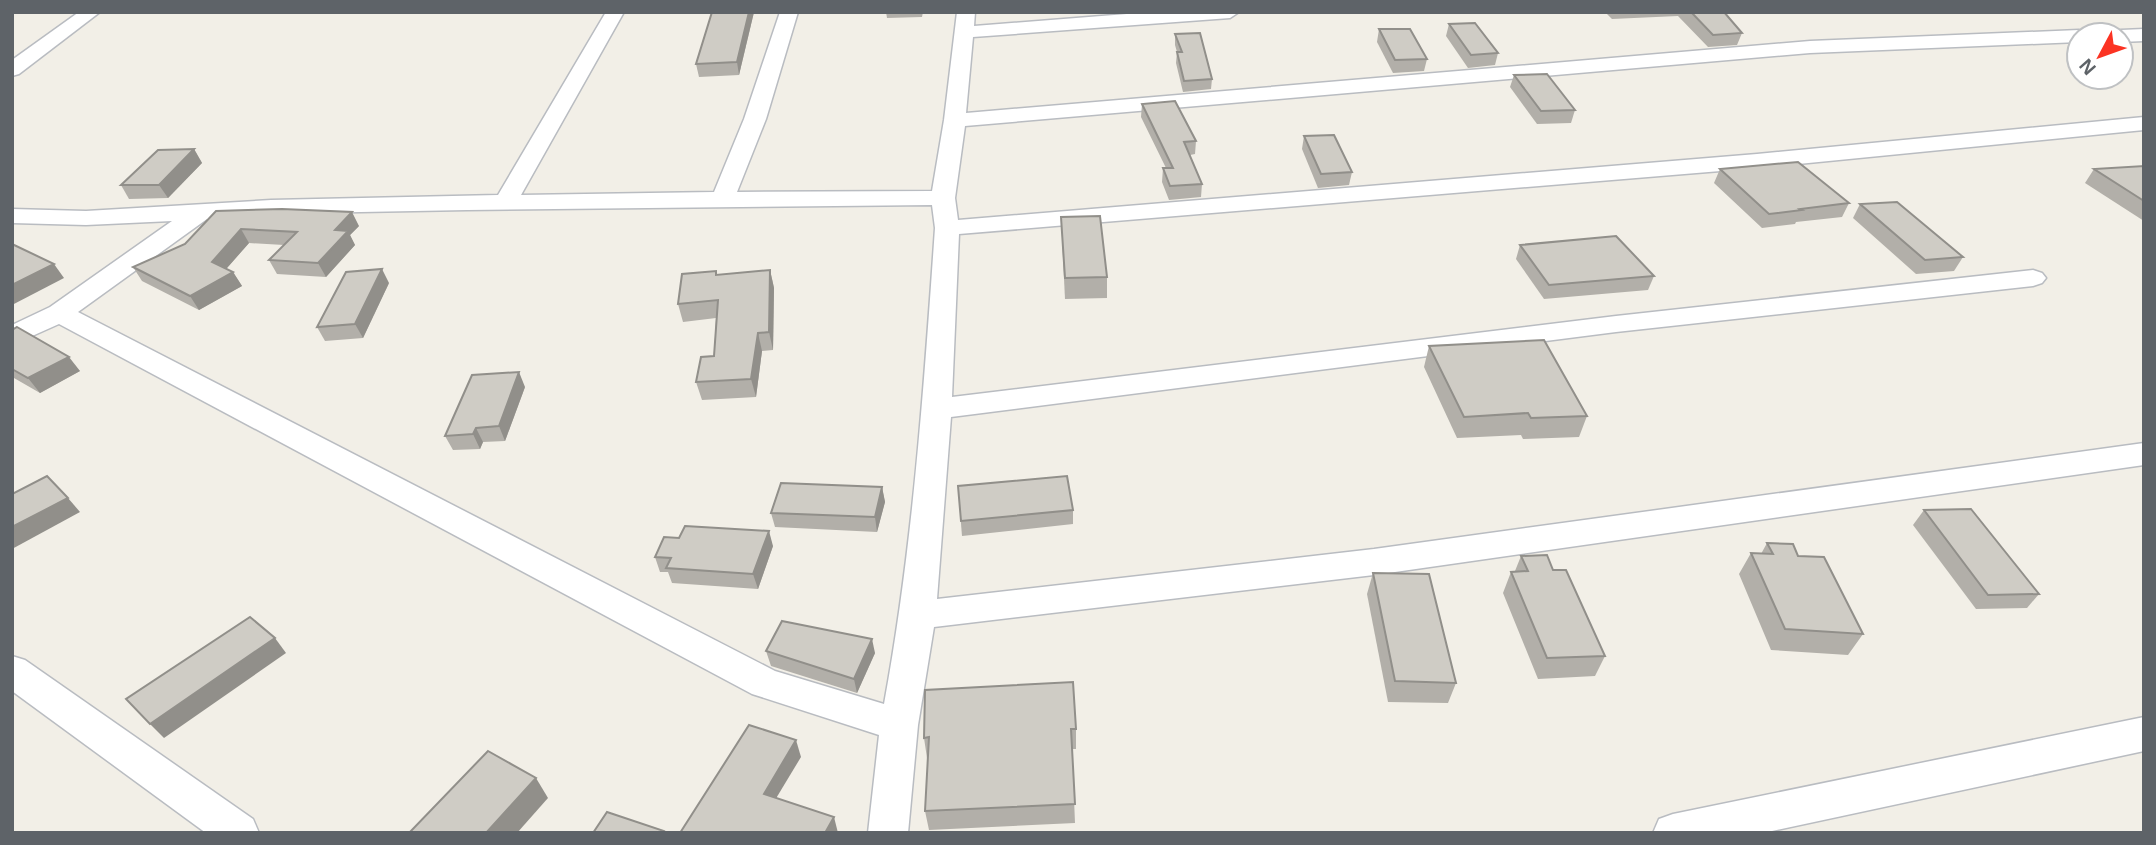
<svg xmlns="http://www.w3.org/2000/svg" width="2156" height="845" font-family="Arial,sans-serif">
	<style>
		.lines { fill: none; stroke-linecap: round; stroke-linejoin: round }
		.minor-casing { stroke: #b9bcc1; stroke-width: 3 }
		.minor { fill: #fff; fill-rule: evenodd }
		.wall { fill: #b2afa9 }
		.shaded-wall { fill: #918f8a }
		.building { fill: #cfccc5; stroke: #918f8a; stroke-width: 2 }
	</style>
	<rect width="100%" height="100%" fill="#f2efe7"/>
	<g class="lines">
		<!-- minor casing -->
		<g class="minor-casing">
			<g id="minor">
				<polygon points="79,12 100,12 19,74 12,76 12,60"/>
				<path d="M606,12h18l-103,183 193,-3 30,-73 36,-107h18l-32,107 -29,73 195,-1 12,-71 13,-108h18l-1,14 178,-14h87l-9,6 -257,19 -7,76 844,-72 269,-11 9,5h-9v7l-269,11 -845,73 -10,72 3,22 799,-66 387,-37v13l-387,38 -798,66 -7,163 664,-81 417,-46 9,3 4,5 -4,5 -9,3 -417,46 -665,85 -14,182 437,-50 770,-106v22l-770,110 -440,52 -16,98 -10,108h-40l11,-98 -127,-41 -693,-370 -47,21v-20l38,-18 122,-86 -86,4 -74,-2v-14l74,2 185,-11 227,-5zM932,205l3,23c-11,159 -22,319 -51,476l-109,-33 -697,-359 129,-93 101,-6 159,-3z"/>
				<polygon points="2144,29 2144,41 2121,42 2121,35 2112,35 2121,30"/>
				<polygon points="12,656 25,660 253,819 259,833 206,833 12,691"/>
				<polygon points="2144,717 2144,751 1763,833 1653,833 1659,819 1673,814"/>
			</g>
		</g>
		<!-- minor -->
		<use href="#minor" class="minor"/>
	</g>
	<!-- wall -->
	<g class="wall">
		<polygon points="754,12 739,75 699,77 696,64"/>
		<polygon points="886,12 923,12 922,17 887,18"/>
		<polygon points="1605,12 1751,12 1750,14 1726,14 1742,33 1737,45 1708,47 1678,16 1612,19"/>
		<polygon points="1449,24 1498,53 1495,65 1468,68 1446,36"/>
		<polygon points="1379,29 1427,59 1424,71 1393,73 1377,42"/>
		<polygon points="1175,34 1212,79 1211,89 1183,92 1176,63 1177,52 1175,45"/>
		<polygon points="1514,75 1575,110 1571,123 1537,124 1510,87"/>
		<polygon points="1142,104 1196,141 1195,154 1190,155 1202,184 1201,197 1169,200 1162,182 1163,168 1166,168 1141,117"/>
		<polygon points="1304,136 1352,172 1349,185 1318,188 1302,149"/>
		<polygon points="194,149 202,163 168,198 129,199 121,185"/>
		<polygon points="2144,166 2144,221 2085,183 2094,169"/>
		<polygon points="1720,169 1849,203 1842,217 1796,222 1795,224 1762,228 1714,183"/>
		<polygon points="1860,204 1963,257 1954,271 1916,274 1853,218"/>
		<polygon points="216,211 359,226 350,235 355,245 326,277 277,274 269,260 284,245 249,243 226,269 233,272 242,286 199,310 142,281 133,267 185,244"/>
		<polygon points="1061,217 1107,277 1107,298 1065,299"/>
		<polygon points="1520,245 1654,276 1648,290 1544,299 1516,259"/>
		<polygon points="770,270 774,288 773,350 762,351 756,397 702,400 696,382 714,356 716,318 683,322 678,304 717,275"/>
		<polygon points="389,283 363,338 325,341 317,327"/>
		<polygon points="12,330 80,371 40,393 14,378 12,379"/>
		<polygon points="1429,346 1587,416 1579,437 1523,439 1521,435 1457,438 1424,367"/>
		<polygon points="525,387 505,441 483,442 480,449 453,450 445,436"/>
		<polygon points="958,486 1073,510 1073,524 962,536"/>
		<polygon points="882,487 885,502 877,532 775,527 771,513"/>
		<polygon points="1924,510 2039,594 2027,608 1976,609 1913,525"/>
		<polygon points="1767,543 1798,556 1863,634 1848,655 1771,650 1739,574 1751,553 1761,554"/>
		<polygon points="773,546 758,589 672,583 668,572 660,572 655,557"/>
		<polygon points="1521,556 1553,570 1605,656 1595,676 1538,679 1503,593 1511,572 1515,571"/>
		<polygon points="1373,573 1456,683 1448,703 1388,702 1367,594"/>
		<polygon points="766,651 875,653 857,693 771,666"/>
		<polygon points="1076,729 1076,749 1072,749 1075,823 929,830 925,811 928,758 927,758 924,738"/>
	</g>
	<!-- shaded-wall -->
	<g class="shaded-wall">
		<polygon points="749,12 754,12 739,75 737,62"/>
		<polygon points="194,149 202,163 168,198 159,185"/>
		<polygon points="352,212 359,226 350,235 355,245 326,277 318,263 335,230"/>
		<polygon points="241,229 249,243 220,276 212,262"/>
		<polygon points="54,264 64,278 12,305 12,285"/>
		<polygon points="382,269 389,283 363,338 355,324"/>
		<polygon points="770,270 774,288 773,350 769,332"/>
		<polygon points="233,272 242,286 199,310 190,296"/>
		<polygon points="758,333 762,351 756,397 751,379"/>
		<polygon points="69,357 80,371 40,393 28,378"/>
		<polygon points="519,372 525,387 505,441 499,426"/>
		<polygon points="476,428 483,442 480,449 473,434"/>
		<polygon points="882,487 885,502 877,532 875,517"/>
		<polygon points="68,498 80,512 12,549 12,527"/>
		<polygon points="769,531 773,546 758,589 753,574"/>
		<polygon points="275,638 286,653 164,738 150,724"/>
		<polygon points="872,639 875,653 857,693 854,679"/>
		<polygon points="796,740 801,757 769,810 764,794"/>
		<polygon points="536,778 548,798 517,833 486,833"/>
		<polygon points="834,817 838,833 825,833"/>
	</g>
	<!-- building -->
	<g class="building">
		<polygon points="712,12 749,12 737,62 696,64"/>
		<polygon points="1691,12 1724,12 1742,33 1713,35"/>
		<polygon points="1475,23 1498,53 1471,55 1449,24"/>
		<polygon points="1379,29 1410,29 1427,59 1395,60"/>
		<polygon points="1200,33 1212,79 1184,81 1177,52 1182,52 1175,34"/>
		<polygon points="1547,74 1575,110 1541,111 1514,75"/>
		<polygon points="1175,101 1196,141 1184,142 1202,184 1170,186 1163,168 1173,168 1142,104"/>
		<polygon points="1334,135 1352,172 1321,174 1304,136"/>
		<polygon points="194,149 159,185 121,185 158,150"/>
		<polygon points="1798,162 1849,203 1800,209 1802,210 1769,214 1720,169"/>
		<polygon points="2144,166 2144,201 2094,169"/>
		<polygon points="1897,202 1963,257 1925,260 1860,204"/>
		<polygon points="282,209 352,212 335,230 348,231 318,263 269,260 297,232 241,229 212,262 233,272 190,296 133,267 185,244 216,211"/>
		<polygon points="1100,216 1107,277 1065,278 1061,217"/>
		<polygon points="1616,236 1654,276 1549,285 1520,245"/>
		<polygon points="12,244 54,264 12,285"/>
		<polygon points="382,269 355,324 317,327 346,272"/>
		<polygon points="770,270 769,332 758,333 751,379 696,382 701,357 714,356 718,300 678,304 682,274 716,271 716,275"/>
		<polygon points="17,327 69,357 28,378 12,369 12,330"/>
		<polygon points="1544,340 1587,416 1531,418 1528,413 1464,417 1429,346"/>
		<polygon points="519,372 499,426 476,428 473,434 445,436 472,375"/>
		<polygon points="47,476 68,498 12,527 12,494"/>
		<polygon points="1067,476 1073,510 961,521 958,486"/>
		<polygon points="781,483 882,487 875,517 771,513"/>
		<polygon points="1971,509 2039,594 1988,595 1924,510"/>
		<polygon points="685,526 769,531 753,574 666,568 671,558 655,557 664,537 679,538"/>
		<polygon points="1767,543 1793,544 1798,556 1824,557 1863,634 1785,629 1751,553 1773,554"/>
		<polygon points="1547,555 1553,570 1566,570 1605,656 1547,658 1511,572 1528,571 1521,556"/>
		<polygon points="1373,573 1429,574 1456,683 1395,681"/>
		<polygon points="250,617 275,638 150,724 126,699"/>
		<polygon points="782,621 872,639 854,679 766,651"/>
		<polygon points="1073,682 1076,729 1071,729 1075,804 925,811 929,737 924,738 925,690"/>
		<polygon points="749,725 796,740 764,794 834,817 825,833 680,833"/>
		<polygon points="488,751 536,778 486,833 409,833"/>
		<polygon points="607,812 664,831 663,833 593,833"/>
	</g>
	<!-- border -->
	<rect width="2156" height="845" fill="none" stroke="#5e6368" stroke-width="28"/>
	<!-- north arrow -->
	<g transform="translate(2100 56) rotate(229)"><circle r="33" fill="#ffffff" stroke="#bfc1c3" stroke-width="2"/>
	<path d="M0-5L12 26L0 18L-12 26Z" fill="#fb3323"/>
	<text y="-10" font-size="19" font-weight="bold" text-anchor="middle" fill="#5e6368">N</text>
	</g>
</svg>
